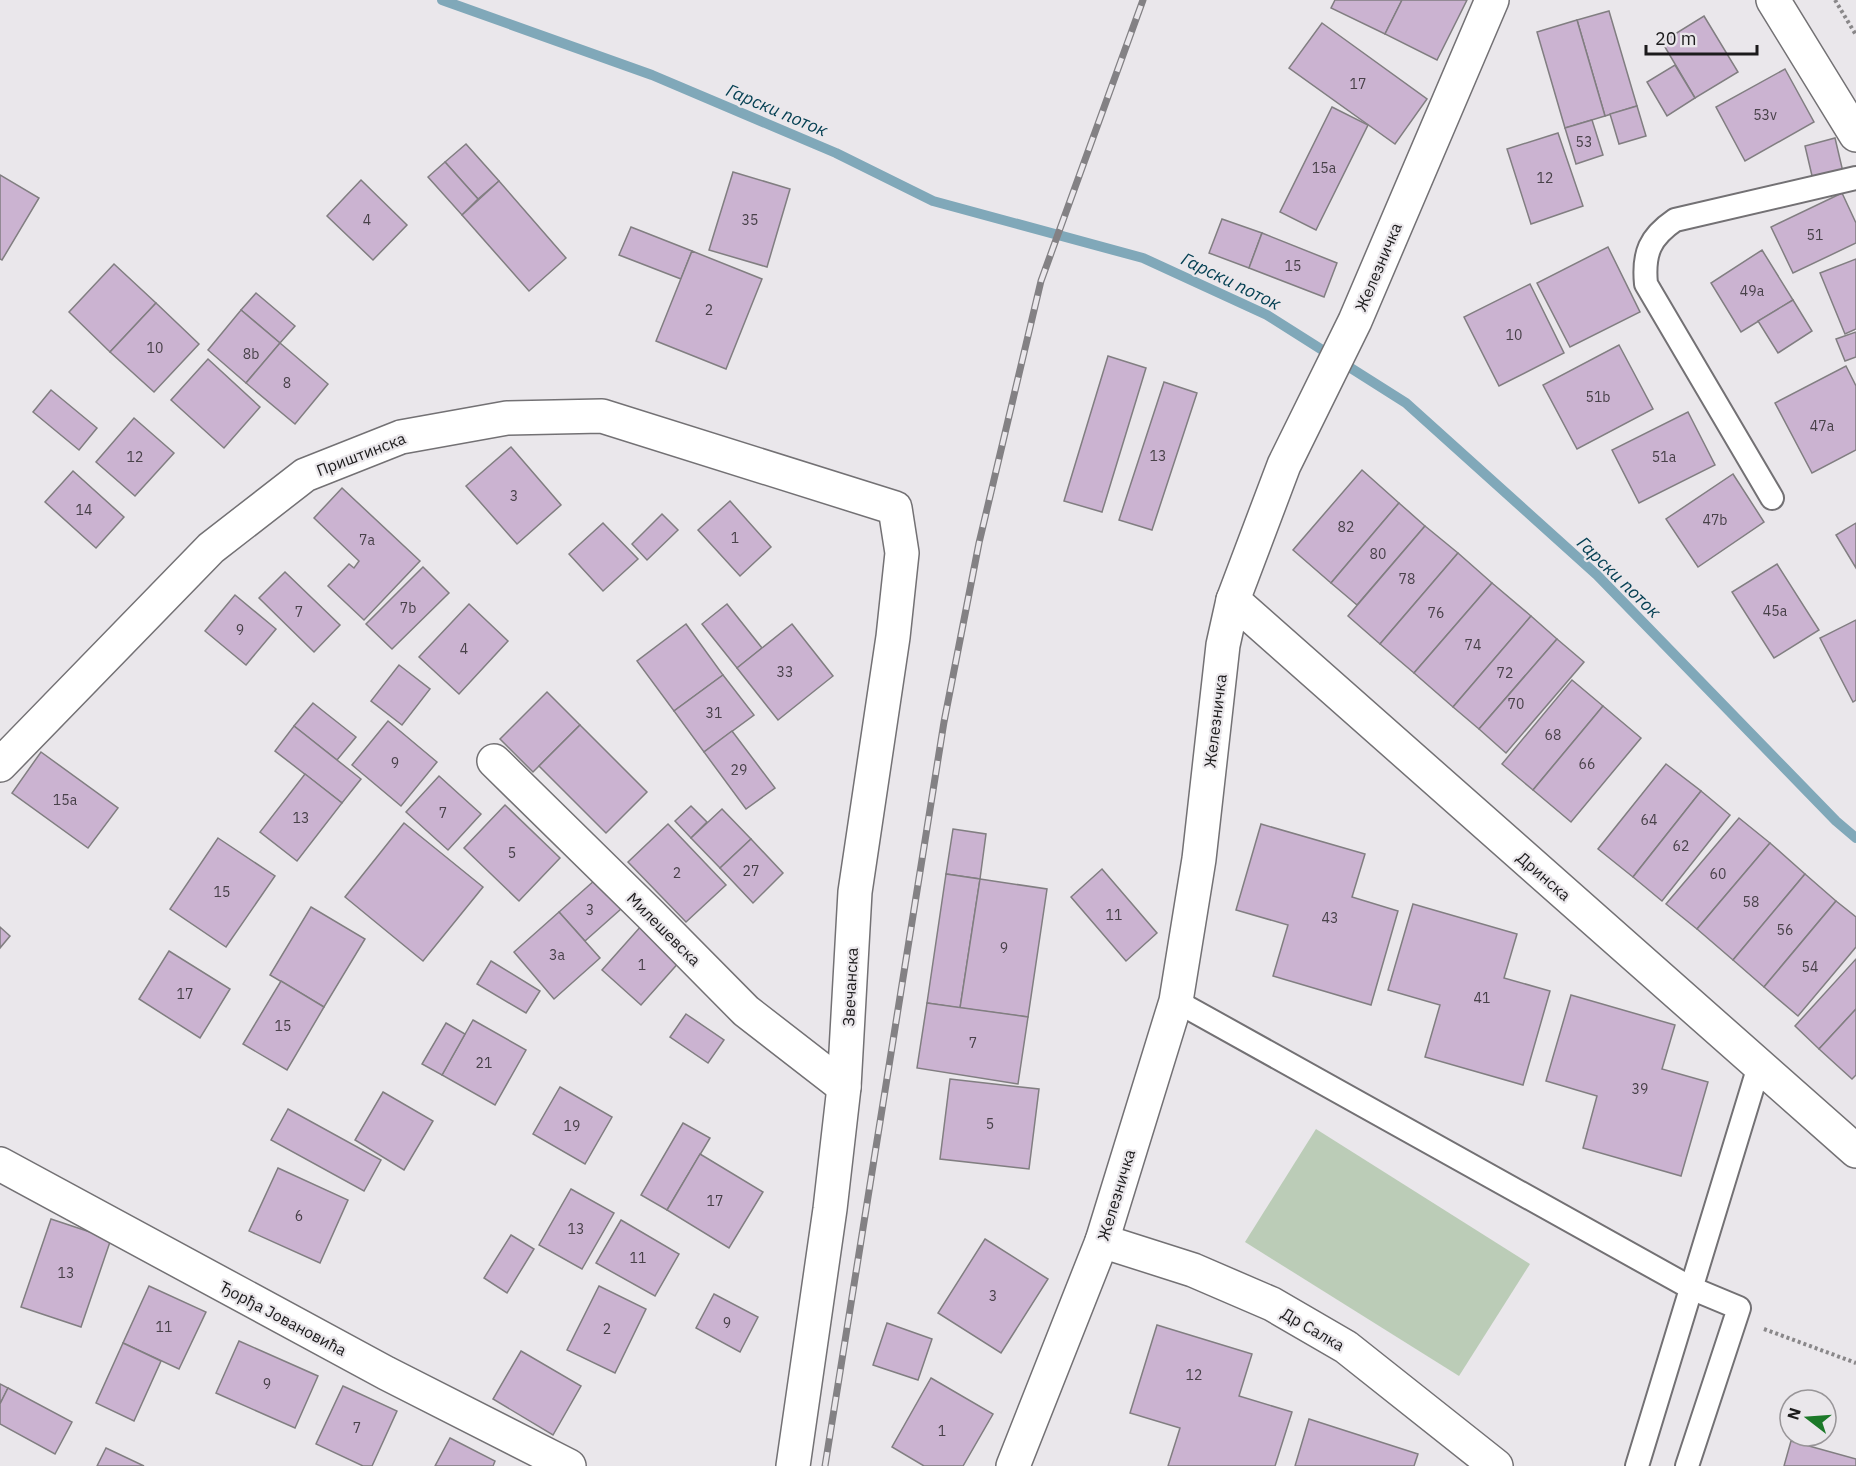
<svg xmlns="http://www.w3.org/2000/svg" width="1856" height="1466" font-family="'IBM Plex Sans',sans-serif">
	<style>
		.green { fill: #bbccb7 }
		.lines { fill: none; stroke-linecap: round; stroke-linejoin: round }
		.stream { stroke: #80a8b9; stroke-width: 10 }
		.building { fill: #cbb3d1; stroke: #817e81; stroke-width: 1.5 }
		.service-casing { stroke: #737174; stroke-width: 26 }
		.minor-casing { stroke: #737174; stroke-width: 36 }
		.tertiary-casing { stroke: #737174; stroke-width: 36 }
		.path { stroke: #898789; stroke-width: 4; stroke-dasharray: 3 3; stroke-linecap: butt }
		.service { stroke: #fff; stroke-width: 22 }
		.minor { stroke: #fff; stroke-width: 33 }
		.tertiary { stroke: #fff; stroke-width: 33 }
		.rail-casing { stroke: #838184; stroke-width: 7 }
		.rail { stroke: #eae7eb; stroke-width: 4.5; stroke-dasharray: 14; stroke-linecap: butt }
		.labels { text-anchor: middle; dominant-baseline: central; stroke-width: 4.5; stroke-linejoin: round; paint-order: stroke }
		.number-label { font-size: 14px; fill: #484149 }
		.street-label { font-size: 16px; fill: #1c1b1c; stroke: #eae7eb }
		.water-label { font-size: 18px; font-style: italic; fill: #054053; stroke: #eae7eb }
	</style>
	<rect width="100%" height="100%" fill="#eae7eb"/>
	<!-- green -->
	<polygon class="green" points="1316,1129 1530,1264 1459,1376 1245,1242"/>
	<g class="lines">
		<!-- stream -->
		<polyline class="stream" points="442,0 652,75 836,153 933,201 1143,258 1267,315 1406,403 1597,575 1836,821 1856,838"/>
	</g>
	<!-- building -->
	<g class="building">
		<polygon points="1335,0 1402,0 1385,34 1331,8"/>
		<polygon points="1402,0 1467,0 1437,60 1385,34"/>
		<polygon points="1609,11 1637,106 1605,116 1577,20"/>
		<polygon points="1704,16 1738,72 1695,98 1662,42"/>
		<polygon points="1577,20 1605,116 1565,128 1537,32"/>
		<polygon points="1322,23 1427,99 1395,144 1289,68"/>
		<polygon points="1675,65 1695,98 1667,116 1647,82"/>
		<polygon points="1785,69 1814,122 1745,161 1716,107"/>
		<polygon points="1637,106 1646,136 1619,144 1610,114"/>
		<polygon points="1332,107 1368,125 1316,230 1280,212"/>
		<polygon points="1592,120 1603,155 1576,164 1565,128"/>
		<polygon points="1558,133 1583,206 1531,224 1507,149"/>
		<polygon points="1835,138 1843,172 1813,180 1805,146"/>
		<polygon points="466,144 499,181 478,199 445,162"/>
		<polygon points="445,162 478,199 462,215 428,177"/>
		<polygon points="733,172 790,189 767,267 709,250"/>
		<polygon points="0,175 39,198 2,260 0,259"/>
		<polygon points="361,180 407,225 373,260 327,216"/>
		<polygon points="499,181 566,258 529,291 462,215"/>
		<polygon points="1842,193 1856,223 1856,243 1793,273 1771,227"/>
		<polygon points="1222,219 1262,233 1249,268 1209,253"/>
		<polygon points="631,227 692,251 681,279 619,255"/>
		<polygon points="1262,233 1337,263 1324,297 1249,268"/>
		<polygon points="1608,247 1640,312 1570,347 1537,283"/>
		<polygon points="1762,250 1793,300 1741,332 1711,283"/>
		<polygon points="692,251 762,279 726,369 656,341"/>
		<polygon points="1856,259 1856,329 1845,334 1820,273"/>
		<polygon points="114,264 156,303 110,352 69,312"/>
		<polygon points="1530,284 1564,353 1499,386 1464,317"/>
		<polygon points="256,293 295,326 280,343 241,310"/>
		<polygon points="1793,300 1812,331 1778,353 1758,321"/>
		<polygon points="156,303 199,344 154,392 110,352"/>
		<polygon points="241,310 280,343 246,383 208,350"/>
		<polygon points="1856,332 1856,357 1845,361 1836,339"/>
		<polygon points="280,343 328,384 295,424 246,383"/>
		<polygon points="1619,345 1653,409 1577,449 1543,385"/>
		<polygon points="1108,356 1146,368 1102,512 1064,501"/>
		<polygon points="208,359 260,407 224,448 171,400"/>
		<polygon points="1846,366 1856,386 1856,450 1812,473 1775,403"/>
		<polygon points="1164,382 1197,393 1152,530 1119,520"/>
		<polygon points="51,390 97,428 79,450 33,412"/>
		<polygon points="1688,412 1715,465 1639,503 1612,450"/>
		<polygon points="134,418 174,453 135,496 96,462"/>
		<polygon points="511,447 561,505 517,544 466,486"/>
		<polygon points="1362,470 1399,503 1331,583 1293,550"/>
		<polygon points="73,471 124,517 96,548 45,502"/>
		<polygon points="1733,474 1764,522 1698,567 1666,519"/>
		<polygon points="342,488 420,561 364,620 328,586 349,564 354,568 359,561 314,518"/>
		<polygon points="730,501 771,547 740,576 698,530"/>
		<polygon points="1399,503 1425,526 1357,605 1331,583"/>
		<polygon points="662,514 678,530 647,560 632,544"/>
		<polygon points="603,523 638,559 603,591 569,554"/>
		<polygon points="1856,523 1856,568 1836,535"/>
		<polygon points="1425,526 1458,553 1380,644 1348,616"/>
		<polygon points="1458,553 1492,583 1414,673 1380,644"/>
		<polygon points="1777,564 1819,630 1774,658 1732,592"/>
		<polygon points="423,567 449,593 392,649 366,624"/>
		<polygon points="285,572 340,625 314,652 259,598"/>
		<polygon points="1492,583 1531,616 1453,707 1414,673"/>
		<polygon points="235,595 276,629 246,665 205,631"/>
		<polygon points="469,604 508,641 459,694 419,657"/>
		<polygon points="727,604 762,648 737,668 702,624"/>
		<polygon points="1531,616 1557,639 1479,729 1453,707"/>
		<polygon points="1856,620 1856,700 1853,702 1820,638"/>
		<polygon points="686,624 723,675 674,711 637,661"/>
		<polygon points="792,624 833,676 778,720 737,668"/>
		<polygon points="1557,639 1584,662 1506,753 1479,729"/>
		<polygon points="399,665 430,689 402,725 371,701"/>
		<polygon points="723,675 754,715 704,752 674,711"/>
		<polygon points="1572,680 1603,706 1533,790 1502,764"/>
		<polygon points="547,692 580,725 533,772 500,739"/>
		<polygon points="313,703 356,737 337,760 294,726"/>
		<polygon points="1603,706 1641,738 1571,822 1533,790"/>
		<polygon points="388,721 437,762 401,806 352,765"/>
		<polygon points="580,725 647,792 606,833 539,766"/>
		<polygon points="294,726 361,779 342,803 275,751"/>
		<polygon points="732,731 775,788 746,809 704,752"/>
		<polygon points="41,752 118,808 88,848 12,793"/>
		<polygon points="1666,764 1701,791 1633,877 1598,849"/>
		<polygon points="305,774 342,803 297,861 260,832"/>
		<polygon points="439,776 481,814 448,850 406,812"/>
		<polygon points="1701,791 1730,815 1662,901 1633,877"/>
		<polygon points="505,805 560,858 519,901 464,848"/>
		<polygon points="691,806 707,822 691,838 675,821"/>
		<polygon points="722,809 751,839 720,868 691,838"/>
		<polygon points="1739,818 1770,843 1697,929 1666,904"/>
		<polygon points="404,823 483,887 423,961 345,897"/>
		<polygon points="668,824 726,885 686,922 628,862"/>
		<polygon points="1261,824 1365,854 1352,897 1398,911 1371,1005 1273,976 1288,925 1236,910"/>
		<polygon points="953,829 986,834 980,879 946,874"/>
		<polygon points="218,838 275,876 226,947 170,909"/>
		<polygon points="751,839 783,873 753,903 720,868"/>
		<polygon points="1770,843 1805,874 1733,960 1697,929"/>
		<polygon points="1102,869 1157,933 1126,961 1071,897"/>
		<polygon points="946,874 980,879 960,1008 927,1003"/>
		<polygon points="1805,874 1836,901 1764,987 1733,960"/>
		<polygon points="980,879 1047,889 1028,1017 960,1008"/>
		<polygon points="595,880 621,909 585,941 559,912"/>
		<polygon points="1836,901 1856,917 1856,947 1798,1016 1764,987"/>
		<polygon points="1413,904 1517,934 1504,978 1550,991 1523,1085 1425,1057 1440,1005 1388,990"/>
		<polygon points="311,907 365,939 324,1007 270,975"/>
		<polygon points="559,912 600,958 554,999 514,952"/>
		<polygon points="642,925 681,960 641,1005 602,970"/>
		<polygon points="0,927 10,936 0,948"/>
		<polygon points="169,951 230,989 200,1038 139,999"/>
		<polygon points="1856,959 1856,1009 1819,1049 1795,1026"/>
		<polygon points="491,961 540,991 526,1013 477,984"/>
		<polygon points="281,981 324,1007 287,1070 243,1044"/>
		<polygon points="1571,995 1675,1025 1662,1069 1708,1082 1681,1176 1583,1148 1597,1096 1546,1081"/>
		<polygon points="927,1003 1028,1017 1018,1084 917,1068"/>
		<polygon points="1856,1009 1856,1075 1852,1079 1819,1049"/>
		<polygon points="686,1014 724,1040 708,1063 670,1037"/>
		<polygon points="473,1020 526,1050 495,1105 442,1075"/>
		<polygon points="446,1023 465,1034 442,1075 422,1064"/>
		<polygon points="950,1079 1039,1089 1029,1169 940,1159"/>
		<polygon points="560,1087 612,1117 585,1164 533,1134"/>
		<polygon points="383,1092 433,1121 404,1170 355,1140"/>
		<polygon points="288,1109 381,1160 364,1191 271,1140"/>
		<polygon points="683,1123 710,1138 667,1210 641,1195"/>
		<polygon points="700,1154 763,1192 729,1248 667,1210"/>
		<polygon points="278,1168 348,1200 320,1263 249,1231"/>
		<polygon points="571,1189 614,1213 582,1269 539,1245"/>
		<polygon points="51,1219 111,1239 81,1327 21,1307"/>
		<polygon points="621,1220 679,1254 655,1296 596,1263"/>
		<polygon points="511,1235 534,1249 507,1293 484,1278"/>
		<polygon points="985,1239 1048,1279 1001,1353 938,1313"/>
		<polygon points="149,1286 206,1312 179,1369 123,1343"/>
		<polygon points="599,1286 646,1309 615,1373 567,1350"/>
		<polygon points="714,1294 758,1317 740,1352 696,1328"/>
		<polygon points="887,1323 932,1339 918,1380 873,1365"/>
		<polygon points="1157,1325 1252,1354 1239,1396 1292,1412 1275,1466 1168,1466 1180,1428 1130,1413"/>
		<polygon points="239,1341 318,1376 295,1428 216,1393"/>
		<polygon points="123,1343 161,1361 134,1421 96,1403"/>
		<polygon points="521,1351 581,1386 553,1435 493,1399"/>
		<polygon points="931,1378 993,1414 963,1466 924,1466 892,1447"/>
		<polygon points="0,1384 8,1388 0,1404"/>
		<polygon points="343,1386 397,1411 372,1466 363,1466 316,1444"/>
		<polygon points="8,1388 72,1422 55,1454 0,1424 0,1404"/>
		<polygon points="1309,1419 1418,1454 1414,1466 1295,1466"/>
		<polygon points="450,1438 495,1461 493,1466 435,1466"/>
		<polygon points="1791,1441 1856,1459 1856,1466 1784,1466"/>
		<polygon points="106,1448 144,1466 97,1466"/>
	</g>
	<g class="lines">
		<!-- service casing -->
		<g class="service-casing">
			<g id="service">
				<path d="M1772,498l-126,-214c-3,-31 4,-47 29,-64l181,-42"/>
				<polyline points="1176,1001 1691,1288 1739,1308 1687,1466"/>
				<polyline points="1637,1466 1759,1066"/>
			</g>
		</g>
		<!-- minor casing -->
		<g class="minor-casing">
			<g id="minor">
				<polyline points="1773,0 1856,135"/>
				<polyline points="1233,600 1856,1151"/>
				<polyline points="494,761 650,914 746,1011 844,1087"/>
				<polyline points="0,765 211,548 305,475 401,437 507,418 602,416 895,508 902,553 893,637 855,892 844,1087 830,1209 793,1466"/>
				<polyline points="0,1164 386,1373 569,1466"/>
				<polyline points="1102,1241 1193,1270 1272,1304 1346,1347 1496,1466"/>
			</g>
		</g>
		<!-- tertiary casing -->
		<g class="tertiary-casing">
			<polyline id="tertiary" points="1013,1466 1102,1241 1176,1001 1199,859 1223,645 1233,600 1284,465 1355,321 1492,0"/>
		</g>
		<!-- path -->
		<g class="path">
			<polyline points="1835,0 1856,35"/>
			<polyline points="1764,1329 1856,1363"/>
		</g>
		<!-- service -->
		<use href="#service" class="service"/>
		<!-- minor -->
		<use href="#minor" class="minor"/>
		<!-- tertiary -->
		<use href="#tertiary" class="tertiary"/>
		<!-- rail casing -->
		<g class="rail-casing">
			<polyline id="rail" points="825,1466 944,722 979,543 1041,281 1143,0"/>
		</g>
		<!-- rail -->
		<use href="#rail" class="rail"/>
	</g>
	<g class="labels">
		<!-- number labels -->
		<g class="number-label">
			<text x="1358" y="84">17</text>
			<text x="1765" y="115">53v</text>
			<text x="1584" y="142">53</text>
			<text x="1324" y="168">15a</text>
			<text x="1545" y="178">12</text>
			<text x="367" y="220">4</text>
			<text x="750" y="220">35</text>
			<text x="1815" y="235">51</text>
			<text x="1293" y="266">15</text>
			<text x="1752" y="291">49a</text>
			<text x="709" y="310">2</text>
			<text x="1514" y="335">10</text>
			<text x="155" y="348">10</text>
			<text x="251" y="354">8b</text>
			<text x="287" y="383">8</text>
			<text x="1598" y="397">51b</text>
			<text x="1822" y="426">47a</text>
			<text x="1158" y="456">13</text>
			<text x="135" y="457">12</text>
			<text x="1664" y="457">51a</text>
			<text x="514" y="496">3</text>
			<text x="84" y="510">14</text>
			<text x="1715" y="520">47b</text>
			<text x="1346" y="527">82</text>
			<text x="735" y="538">1</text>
			<text x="367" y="540">7a</text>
			<text x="1378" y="554">80</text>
			<text x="1407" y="579">78</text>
			<text x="408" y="608">7b</text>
			<text x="1775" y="611">45a</text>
			<text x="299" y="612">7</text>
			<text x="1436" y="613">76</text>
			<text x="240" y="630">9</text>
			<text x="1473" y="645">74</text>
			<text x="464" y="649">4</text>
			<text x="785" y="672">33</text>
			<text x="1505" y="673">72</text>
			<text x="1516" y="704">70</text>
			<text x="714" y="713">31</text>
			<text x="1553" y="735">68</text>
			<text x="395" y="763">9</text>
			<text x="1587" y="764">66</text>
			<text x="739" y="770">29</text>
			<text x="65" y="800">15a</text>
			<text x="443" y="813">7</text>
			<text x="301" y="818">13</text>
			<text x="1649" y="820">64</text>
			<text x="1681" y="846">62</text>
			<text x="512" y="853">5</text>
			<text x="751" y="871">27</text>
			<text x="677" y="873">2</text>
			<text x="1718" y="874">60</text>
			<text x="222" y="892">15</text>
			<text x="1751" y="902">58</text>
			<text x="590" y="910">3</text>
			<text x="1114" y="915">11</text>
			<text x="1330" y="918">43</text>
			<text x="1785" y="930">56</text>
			<text x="1004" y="948">9</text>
			<text x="557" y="955">3a</text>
			<text x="642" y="965">1</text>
			<text x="1810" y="967">54</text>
			<text x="185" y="994">17</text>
			<text x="1482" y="998">41</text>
			<text x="283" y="1026">15</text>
			<text x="973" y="1043">7</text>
			<text x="484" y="1063">21</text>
			<text x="1640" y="1089">39</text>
			<text x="990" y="1124">5</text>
			<text x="572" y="1126">19</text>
			<text x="715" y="1201">17</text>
			<text x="299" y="1216">6</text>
			<text x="576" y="1229">13</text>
			<text x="638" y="1258">11</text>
			<text x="66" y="1273">13</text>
			<text x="993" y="1296">3</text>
			<text x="727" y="1323">9</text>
			<text x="164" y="1327">11</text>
			<text x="607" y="1329">2</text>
			<text x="1194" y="1375">12</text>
			<text x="267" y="1384">9</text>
			<text x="357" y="1428">7</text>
			<text x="942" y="1431">1</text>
		</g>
		<!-- street labels -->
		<g class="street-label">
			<text transform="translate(1378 267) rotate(-67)">Железничка</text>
			<text transform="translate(361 454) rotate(-21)">Приштинска</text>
			<text transform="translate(1215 721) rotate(-83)">Железничка</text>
			<text transform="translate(1544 876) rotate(41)">Дринска</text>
			<text transform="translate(664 929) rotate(45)">Милешевска</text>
			<text transform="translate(850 987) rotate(-87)">Звечанска</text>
			<text transform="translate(1116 1195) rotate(-73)">Железничка</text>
			<text transform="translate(283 1318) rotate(28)">Ђорђа Јовановића</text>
			<text transform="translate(1313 1329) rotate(30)">Др Салка</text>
		</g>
		<!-- water labels -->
		<g class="water-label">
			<text transform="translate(777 110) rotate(23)">Гарски поток</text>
			<text transform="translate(1231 281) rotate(26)">Гарски поток</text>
			<text transform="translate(1619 577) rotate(44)">Гарски поток</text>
		</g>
	</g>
	<!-- north arrow -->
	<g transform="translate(1808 1418) rotate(287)"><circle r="28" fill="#eae7eb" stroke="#989598" stroke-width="1.5"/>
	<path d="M0-4.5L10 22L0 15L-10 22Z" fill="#1c7929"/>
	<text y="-9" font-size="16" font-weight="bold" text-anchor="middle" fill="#1c1b1c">N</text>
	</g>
	<!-- scale -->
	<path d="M1646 45v9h111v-9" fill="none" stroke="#1c1b1c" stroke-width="3"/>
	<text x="1655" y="45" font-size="18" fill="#1c1b1c" stroke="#eae7eb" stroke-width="4.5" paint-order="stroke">20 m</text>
</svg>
